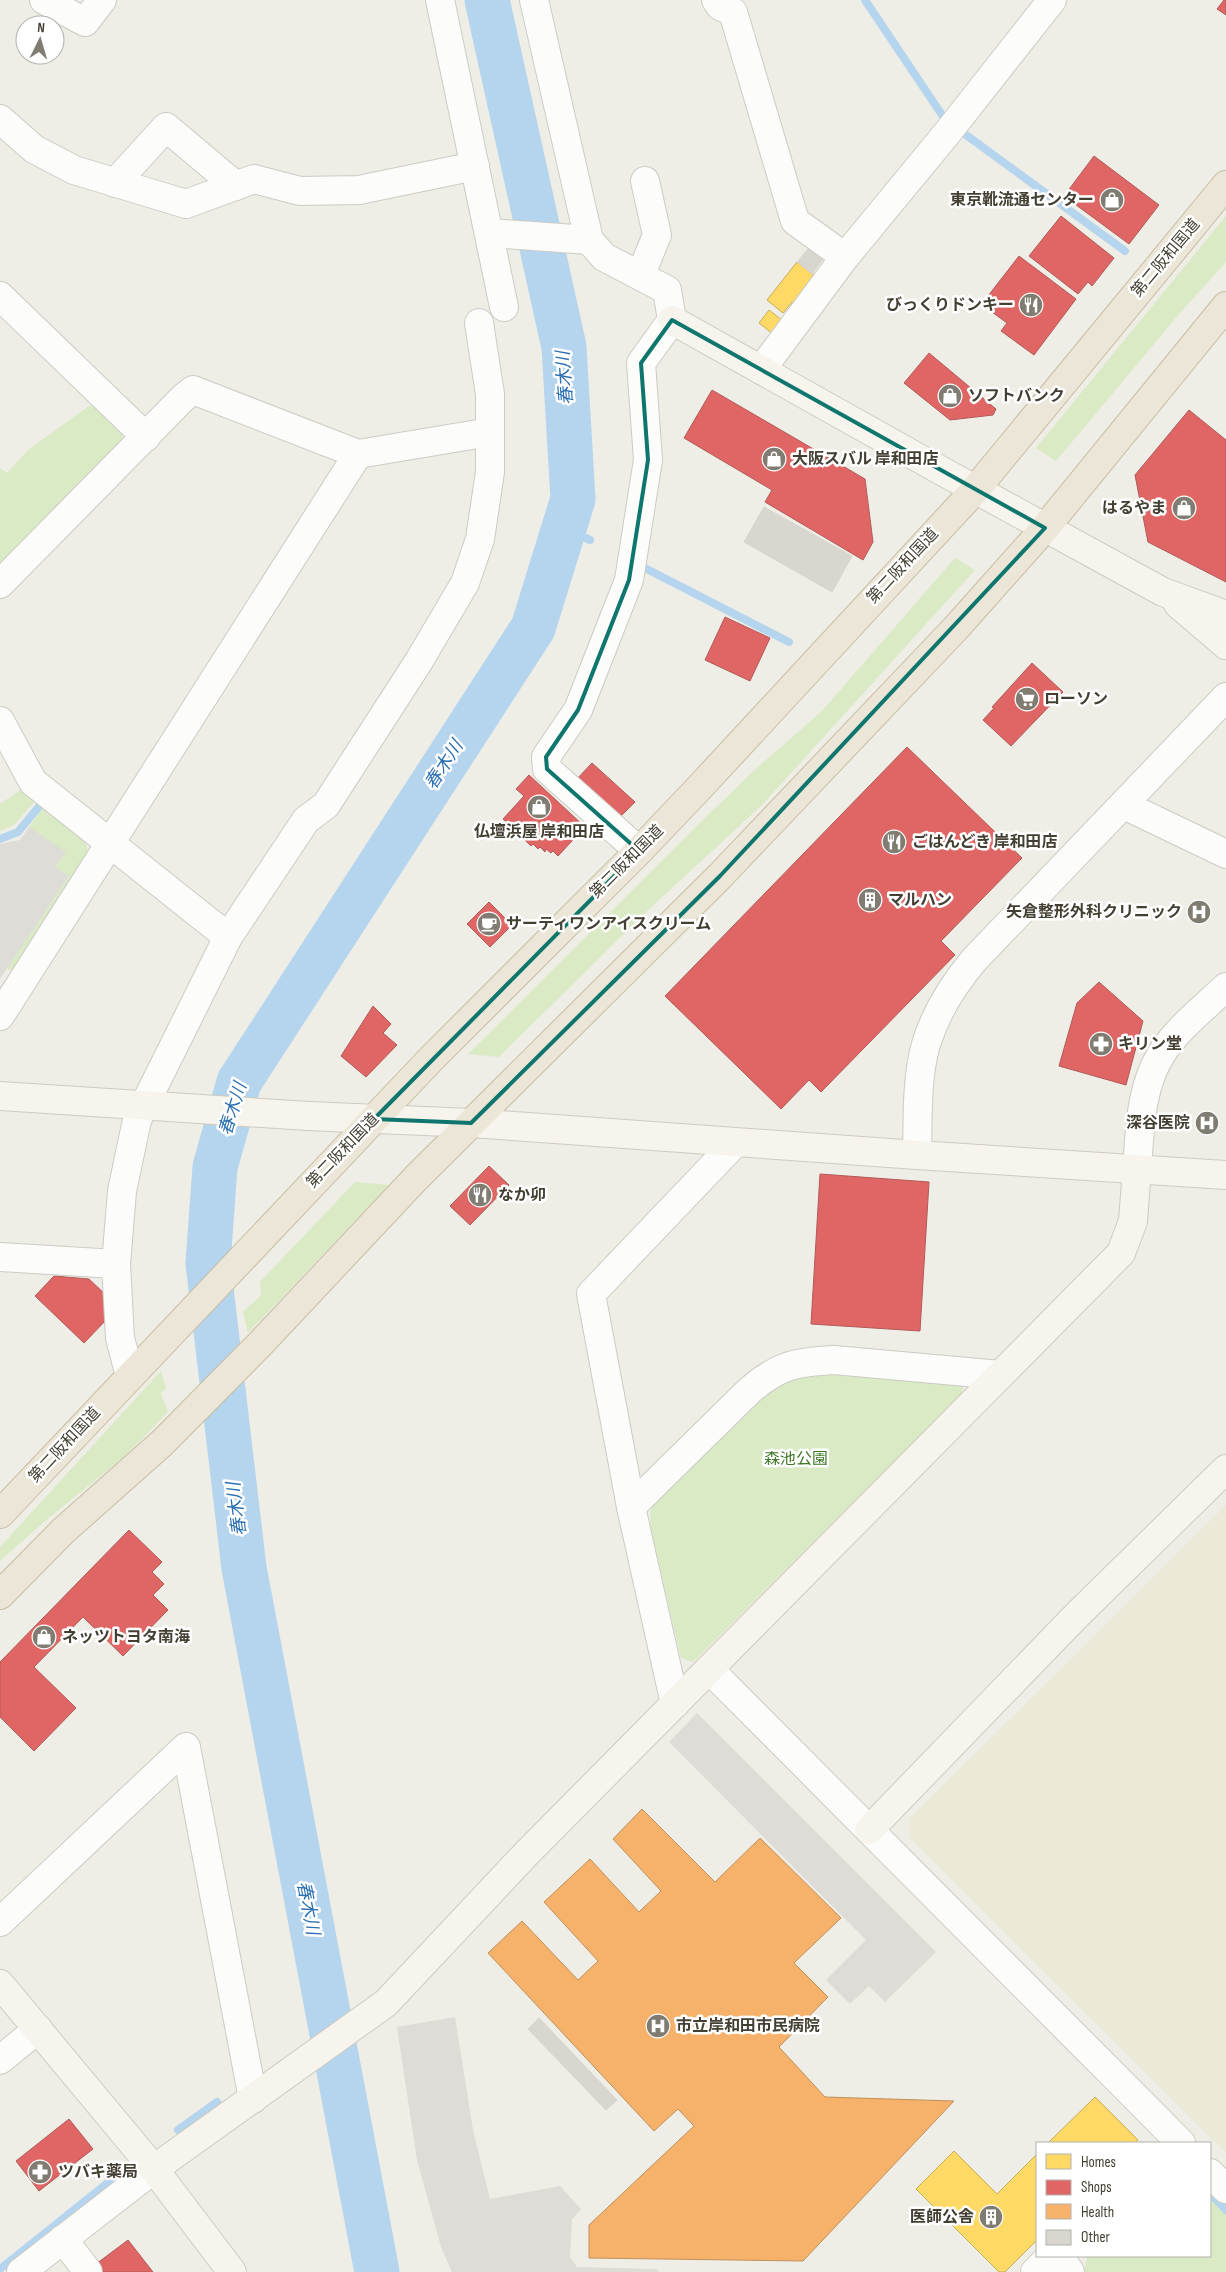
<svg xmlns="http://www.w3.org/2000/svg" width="1226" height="2272" font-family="'Sofia Sans Condensed','Noto Sans JP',sans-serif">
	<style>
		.education { fill: #ede9d8 }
		.green { fill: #d9eac5 }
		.parking { fill: #dddcd6 }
		.homes { fill: #ffd966; stroke: #c7ab57 }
		.shops { fill: #e06666; stroke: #b15a57 }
		.health { fill: #f6b26b; stroke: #c1905a }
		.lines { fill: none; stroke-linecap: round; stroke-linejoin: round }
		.stream { stroke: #b5d4ee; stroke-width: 8 }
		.river { stroke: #b5d4ee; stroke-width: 45 }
		.building { fill: #d8d6cf; stroke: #d7d4cc }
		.street-casing { stroke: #cccbc4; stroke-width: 30 }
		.secondary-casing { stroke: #cecbbd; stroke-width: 30 }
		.highway-casing { stroke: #c7bda1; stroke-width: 30 }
		.street { stroke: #fcfcfb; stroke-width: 28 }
		.secondary { stroke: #f6f4ed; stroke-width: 28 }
		.highway { stroke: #ebe6d7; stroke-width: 28 }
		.marked { fill: none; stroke: #0f766e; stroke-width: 4; stroke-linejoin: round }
		.labels { text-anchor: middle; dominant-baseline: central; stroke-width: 5; stroke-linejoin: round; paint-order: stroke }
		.poi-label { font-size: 16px; font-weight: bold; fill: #443f33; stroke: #fff; text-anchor: start }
		.street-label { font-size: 16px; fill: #443f33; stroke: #fff }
		.park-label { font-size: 16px; fill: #3f7726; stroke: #fff }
		.water-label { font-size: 18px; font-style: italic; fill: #2b6fb2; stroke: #fff }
	</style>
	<rect width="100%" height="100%" fill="#eeede6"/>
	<!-- education -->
	<polygon class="education" points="1226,1505 1226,2153 909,1837 910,1818"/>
	<!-- green -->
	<g class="green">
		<polygon points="1226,216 1226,262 1180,313 1056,461 1036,448"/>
		<polygon points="96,401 123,427 122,442 0,568 0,468 7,473 28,450"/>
		<polygon points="955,558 975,570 762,805 647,911 499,1057 468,1054 710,813 759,766 821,712"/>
		<polygon points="22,789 36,800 14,825 0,831 0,804"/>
		<polygon points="44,806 83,835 89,854 13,972 7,968 69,876 55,868 65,852 29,827"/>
		<polygon points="355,1182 389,1185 248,1333 243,1312 261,1295 260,1282"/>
		<polygon points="804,1369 963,1385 962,1394 693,1662 681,1658 650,1526 650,1514 653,1502 746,1407"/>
		<polygon points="161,1371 166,1388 161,1394 168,1412 125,1456 45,1521 0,1561 0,1547"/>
		<polygon points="1210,2198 1226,2214 1226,2272 1084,2272 1087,2258 1089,2256 1210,2256"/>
	</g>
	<!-- parking -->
	<g class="parking">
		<polygon points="29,827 66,852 55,867 69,876 0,979 0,844 20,840"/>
		<polygon points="697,1713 936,1952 885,2002 869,1986 850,2004 826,1980 866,1940 669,1742"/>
		<polygon points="455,2017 473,2130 490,2199 560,2186 581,2209 572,2219 570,2257 577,2267 657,2269 659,2272 452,2272 441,2247 417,2160 397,2027"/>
	</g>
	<!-- homes -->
	<g class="homes">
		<polygon points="797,262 815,276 795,305 792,302 783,313 767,300"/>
		<polygon points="769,310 783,321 773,334 759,323"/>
		<polygon points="1095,2097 1138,2140 1135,2143 1048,2143"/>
		<polygon points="954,2151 997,2194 1037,2154 1037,2240 1005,2272 999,2272 916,2189"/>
	</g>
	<!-- shops -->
	<g class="shops">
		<polygon points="1224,0 1226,0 1226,15 1217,9"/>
		<polygon points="1094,156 1159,205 1129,244 1064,196"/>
		<polygon points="1061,216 1114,258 1092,286 1088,282 1078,294 1029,256"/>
		<polygon points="1019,256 1076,299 1034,355 1001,331 1007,323 988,309 994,301 988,296"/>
		<polygon points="929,353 996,409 993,415 950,420 904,383"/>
		<polygon points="712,390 865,479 873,542 863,560 765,502 772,490 684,438"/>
		<polygon points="1189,410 1226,440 1226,582 1148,542 1135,475"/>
		<polygon points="725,617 770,638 750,681 705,660"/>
		<polygon points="1032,663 1063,692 1011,746 983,720 994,708 992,707"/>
		<polygon points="907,747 1022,858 941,941 955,955 821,1092 809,1080 781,1109 665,996"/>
		<polygon points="592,763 635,802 618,819 576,780"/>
		<polygon points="529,775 585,827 558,856 553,851 551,853 546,849 545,852 540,847 538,849 533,844 531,846 503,819 524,796 516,789"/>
		<polygon points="489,902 512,925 490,947 467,924"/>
		<polygon points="1099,982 1143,1021 1126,1085 1059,1066 1077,1003"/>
		<polygon points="373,1006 391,1024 383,1033 397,1045 366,1077 341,1056"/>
		<polygon points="489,1166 509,1185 470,1225 450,1206"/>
		<polygon points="820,1174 929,1182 920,1331 811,1324"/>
		<polygon points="54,1276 89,1279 108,1297 107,1319 84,1343 35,1296"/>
		<polygon points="129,1530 162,1562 152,1572 164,1584 153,1595 168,1610 123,1656 83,1617 34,1667 76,1708 34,1751 0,1717 0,1662"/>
		<polygon points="69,2119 93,2149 39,2191 16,2161"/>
		<polygon points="128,2240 153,2272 103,2272 96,2264"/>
	</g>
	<!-- health -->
	<polygon class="health" points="642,1809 715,1882 760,1838 841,1918 794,1963 828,1997 779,2047 825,2097 954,2101 803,2261 589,2258 589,2225 694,2126 678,2109 654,2131 488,1953 522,1921 578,1980 598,1961 544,1902 590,1859 639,1912 661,1891 613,1839"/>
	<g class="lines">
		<!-- stream -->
		<g class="stream">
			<polyline points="865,0 944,118"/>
			<polyline points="962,132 1125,251"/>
			<polyline points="564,528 590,540"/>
			<polyline points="641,566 789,642"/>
			<polyline points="0,839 18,832 41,804"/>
			<polyline points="178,2130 217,2102"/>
			<polyline points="1210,2193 1226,2210"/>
			<polyline points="0,2269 114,2178"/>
		</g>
		<!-- river -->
		<polyline class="river" points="377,2272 244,1568 208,1263 215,1167 239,1082 533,628 573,499 564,347 487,0"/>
	</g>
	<!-- building -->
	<g class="building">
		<polygon points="809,248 823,259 812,274 797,262"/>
		<polygon points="764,507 852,556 832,592 744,542"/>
		<polygon points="539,2018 617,2100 606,2110 528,2029"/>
	</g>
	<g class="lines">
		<!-- street casing -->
		<g class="street-casing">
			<g id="street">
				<polyline points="44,0 85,22 102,0"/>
				<polyline points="440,0 504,307"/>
				<polyline points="534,0 589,240 604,257 667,290 672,320 641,363 648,460 629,580 578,710 546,757 547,769 639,851"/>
				<polyline points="716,0 720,6 733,12 795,221 845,257"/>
				<polyline points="0,119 34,149 74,170 186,204 254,179 300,191 359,190 475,166"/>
				<polyline points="115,183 166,127 236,186"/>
				<polyline points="489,233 589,240"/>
				<polyline points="641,274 657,235 645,181"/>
				<polyline points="0,296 146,437"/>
				<polyline points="761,370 845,257 948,132 1052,0"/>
				<polyline points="0,584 184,397 193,390 358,454 490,432"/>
				<polyline points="0,721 33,782 228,937"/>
				<polyline points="1124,805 1226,854"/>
				<polyline points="0,1016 358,454"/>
				<path d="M917,1155c1,-36 -1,-76 9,-111 10,-32 27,-59 48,-84l252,-263"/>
				<path d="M1137,1169c3,-39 3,-82 25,-116 16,-25 42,-45 64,-66"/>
				<polyline points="0,1257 116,1264"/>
				<polyline points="130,1376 120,1338 116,1264 122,1191 137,1120 228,937 306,820 326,805 419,661 465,583 480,539 490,472 490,394 479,323"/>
				<path d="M631,1507l119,-117c29,-25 46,-28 84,-30l166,15"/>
				<polyline points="709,1669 1181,2143"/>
				<polyline points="675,1704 631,1507 591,1294 735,1143"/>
				<polyline points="0,1922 186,1747 253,2099"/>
				<polyline points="0,2060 38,2029"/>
				<polyline points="1210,2173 1226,2189"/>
				<polyline points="63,2239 88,2272"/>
				<polyline points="1059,2256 1070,2272"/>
				<polyline points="21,2272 154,2169"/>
				<polyline points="1035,2272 1051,2256"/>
			</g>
		</g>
		<!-- secondary casing -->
		<g class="secondary-casing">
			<g id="secondary">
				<polyline points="672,320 940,470 1163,592 1226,615"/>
				<polyline points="1178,604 1226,645"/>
				<polyline points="0,1096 308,1116 471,1123 917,1155 1226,1175"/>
				<polyline points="869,1830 1077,1615 1226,1469"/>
				<polyline points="0,1984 154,2169 232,2272"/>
				<polyline points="154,2169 386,2003 526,1854 1121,1253 1133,1221 1137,1169"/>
			</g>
		</g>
		<!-- highway casing -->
		<g class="highway-casing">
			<g id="highway">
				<polyline points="0,1514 430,1060 639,851 700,787 975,490 1226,185"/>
				<polyline points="0,1595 63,1531 162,1443 262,1342 416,1178 720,876 955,629 1045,528 1226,306"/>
			</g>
		</g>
		<!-- street -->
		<use href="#street" class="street"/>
		<!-- secondary -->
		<use href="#secondary" class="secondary"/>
		<!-- highway -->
		<use href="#highway" class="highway"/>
	</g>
	<!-- marked area -->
	<path class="marked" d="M672,320l373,208 -325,348 -249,247 -97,-4 265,-268 -92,-82 -1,-12 32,-47 51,-130 19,-120 -7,-97z"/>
	<!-- icons -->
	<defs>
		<g id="shop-disc" transform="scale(1.25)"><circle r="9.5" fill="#807c72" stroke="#fff"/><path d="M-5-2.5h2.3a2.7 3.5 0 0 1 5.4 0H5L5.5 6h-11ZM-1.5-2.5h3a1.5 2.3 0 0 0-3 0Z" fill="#fff"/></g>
		<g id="restaurant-disc" transform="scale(1.25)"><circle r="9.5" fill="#807c72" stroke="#fff"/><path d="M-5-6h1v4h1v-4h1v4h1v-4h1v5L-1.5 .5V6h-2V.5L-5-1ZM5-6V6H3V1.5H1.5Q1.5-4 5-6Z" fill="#fff"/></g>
		<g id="supermarket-disc" transform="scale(1.25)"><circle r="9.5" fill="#807c72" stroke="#fff"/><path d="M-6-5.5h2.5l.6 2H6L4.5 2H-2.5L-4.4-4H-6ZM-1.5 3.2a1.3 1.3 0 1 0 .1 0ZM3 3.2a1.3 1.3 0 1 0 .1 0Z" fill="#fff"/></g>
		<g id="building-disc" transform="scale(1.25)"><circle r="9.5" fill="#807c72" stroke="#fff"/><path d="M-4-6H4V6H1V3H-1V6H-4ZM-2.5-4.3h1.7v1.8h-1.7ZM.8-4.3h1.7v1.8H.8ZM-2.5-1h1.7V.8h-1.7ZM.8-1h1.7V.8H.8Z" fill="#fff"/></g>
		<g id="hospital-disc" transform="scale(1.25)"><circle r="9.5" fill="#807c72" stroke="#fff"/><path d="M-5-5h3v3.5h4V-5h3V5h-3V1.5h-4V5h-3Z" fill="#fff"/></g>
		<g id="cafe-disc" transform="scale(1.25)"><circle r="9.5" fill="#807c72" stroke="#fff"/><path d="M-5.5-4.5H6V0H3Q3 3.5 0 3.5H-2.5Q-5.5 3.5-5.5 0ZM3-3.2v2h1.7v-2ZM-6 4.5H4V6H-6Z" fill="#fff"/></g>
		<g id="pharmacy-disc" transform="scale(1.25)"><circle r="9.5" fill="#807c72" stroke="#fff"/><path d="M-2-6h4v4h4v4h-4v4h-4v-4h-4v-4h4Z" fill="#fff"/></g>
	</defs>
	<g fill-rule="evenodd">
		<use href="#shop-disc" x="1112" y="200"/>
		<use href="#restaurant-disc" x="1031" y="305"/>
		<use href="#shop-disc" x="950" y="396"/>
		<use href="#shop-disc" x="774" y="459"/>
		<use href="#shop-disc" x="1184" y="508"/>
		<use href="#supermarket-disc" x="1027" y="699"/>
		<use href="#shop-disc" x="539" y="807"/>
		<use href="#restaurant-disc" x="894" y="842"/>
		<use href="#building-disc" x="870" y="900"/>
		<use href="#hospital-disc" x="1199" y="912"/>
		<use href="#cafe-disc" x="489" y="924"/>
		<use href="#pharmacy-disc" x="1101" y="1044"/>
		<use href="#hospital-disc" x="1207" y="1123"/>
		<use href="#restaurant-disc" x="480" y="1195"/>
		<use href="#shop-disc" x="44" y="1637"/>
		<use href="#hospital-disc" x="658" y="2026"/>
		<use href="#pharmacy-disc" x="40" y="2172"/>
		<use href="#building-disc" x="991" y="2217"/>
	</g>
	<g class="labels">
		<!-- poi labels -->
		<g class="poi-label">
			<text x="1094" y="200" text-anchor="end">東京靴流通センター</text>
			<text x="1014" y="305" text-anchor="end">びっくりドンキー</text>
			<text x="968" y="396">ソフトバンク</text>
			<text x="792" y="459">大阪スバル 岸和田店</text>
			<text x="1166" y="508" text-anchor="end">はるやま</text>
			<text x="1044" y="699">ローソン</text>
			<text x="539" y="832" text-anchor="middle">仏壇浜屋 岸和田店</text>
			<text x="912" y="842">ごはんどき 岸和田店</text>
			<text x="888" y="900">マルハン</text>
			<text x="1182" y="912" text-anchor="end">矢倉整形外科クリニック</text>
			<text x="506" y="924">サーティワンアイスクリーム</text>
			<text x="1118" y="1044">キリン堂</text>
			<text x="1190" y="1123" text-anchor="end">深谷医院</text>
			<text x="498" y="1195">なか卯</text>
			<text x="62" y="1637">ネッツトヨタ南海</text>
			<text x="676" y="2026">市立岸和田市民病院</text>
			<text x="58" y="2172">ツバキ薬局</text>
			<text x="974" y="2217" text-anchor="end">医師公舎</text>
		</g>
		<!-- street labels -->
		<g class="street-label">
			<text transform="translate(1166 258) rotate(-50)">第二阪和国道</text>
			<text transform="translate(903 566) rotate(-47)">第二阪和国道</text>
			<text transform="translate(627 862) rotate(-45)">第二阪和国道</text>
			<text transform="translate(343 1151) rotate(-46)">第二阪和国道</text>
			<text transform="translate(65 1445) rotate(-47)">第二阪和国道</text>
		</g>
		<!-- park labels -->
		<g class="park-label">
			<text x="796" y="1459">森池公園</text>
		</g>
		<!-- water labels -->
		<g class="water-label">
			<text transform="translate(565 378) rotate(-94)">春木川</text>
			<text transform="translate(444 765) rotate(-57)">春木川</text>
			<text transform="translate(233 1109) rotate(-73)">春木川</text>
			<text transform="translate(237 1509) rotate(-97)">春木川</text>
			<text transform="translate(308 1908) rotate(79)">春木川</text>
		</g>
	</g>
	<!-- legend -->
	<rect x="1036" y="2142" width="175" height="115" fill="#ffffff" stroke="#b4b2ad"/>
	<rect x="1046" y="2154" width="25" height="15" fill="#ffd966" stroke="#b4b2ad"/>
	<text x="1081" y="2167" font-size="15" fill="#443f33">Homes</text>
	<rect x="1046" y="2180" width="25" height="15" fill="#e06666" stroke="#b4b2ad"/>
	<text x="1081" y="2192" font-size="15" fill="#443f33">Shops</text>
	<rect x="1046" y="2204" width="25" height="15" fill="#f6b26b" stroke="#b4b2ad"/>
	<text x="1081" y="2217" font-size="15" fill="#443f33">Health</text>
	<rect x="1046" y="2230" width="25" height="15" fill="#d8d6cf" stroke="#b4b2ad"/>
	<text x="1081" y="2242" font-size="15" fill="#443f33">Other</text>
	<!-- north arrow -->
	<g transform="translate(40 40) rotate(5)"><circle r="24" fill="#ffffff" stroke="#b4b2ad"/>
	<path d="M0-4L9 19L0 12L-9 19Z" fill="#807c72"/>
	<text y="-8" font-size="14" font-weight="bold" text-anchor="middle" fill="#443f33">N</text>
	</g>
</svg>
